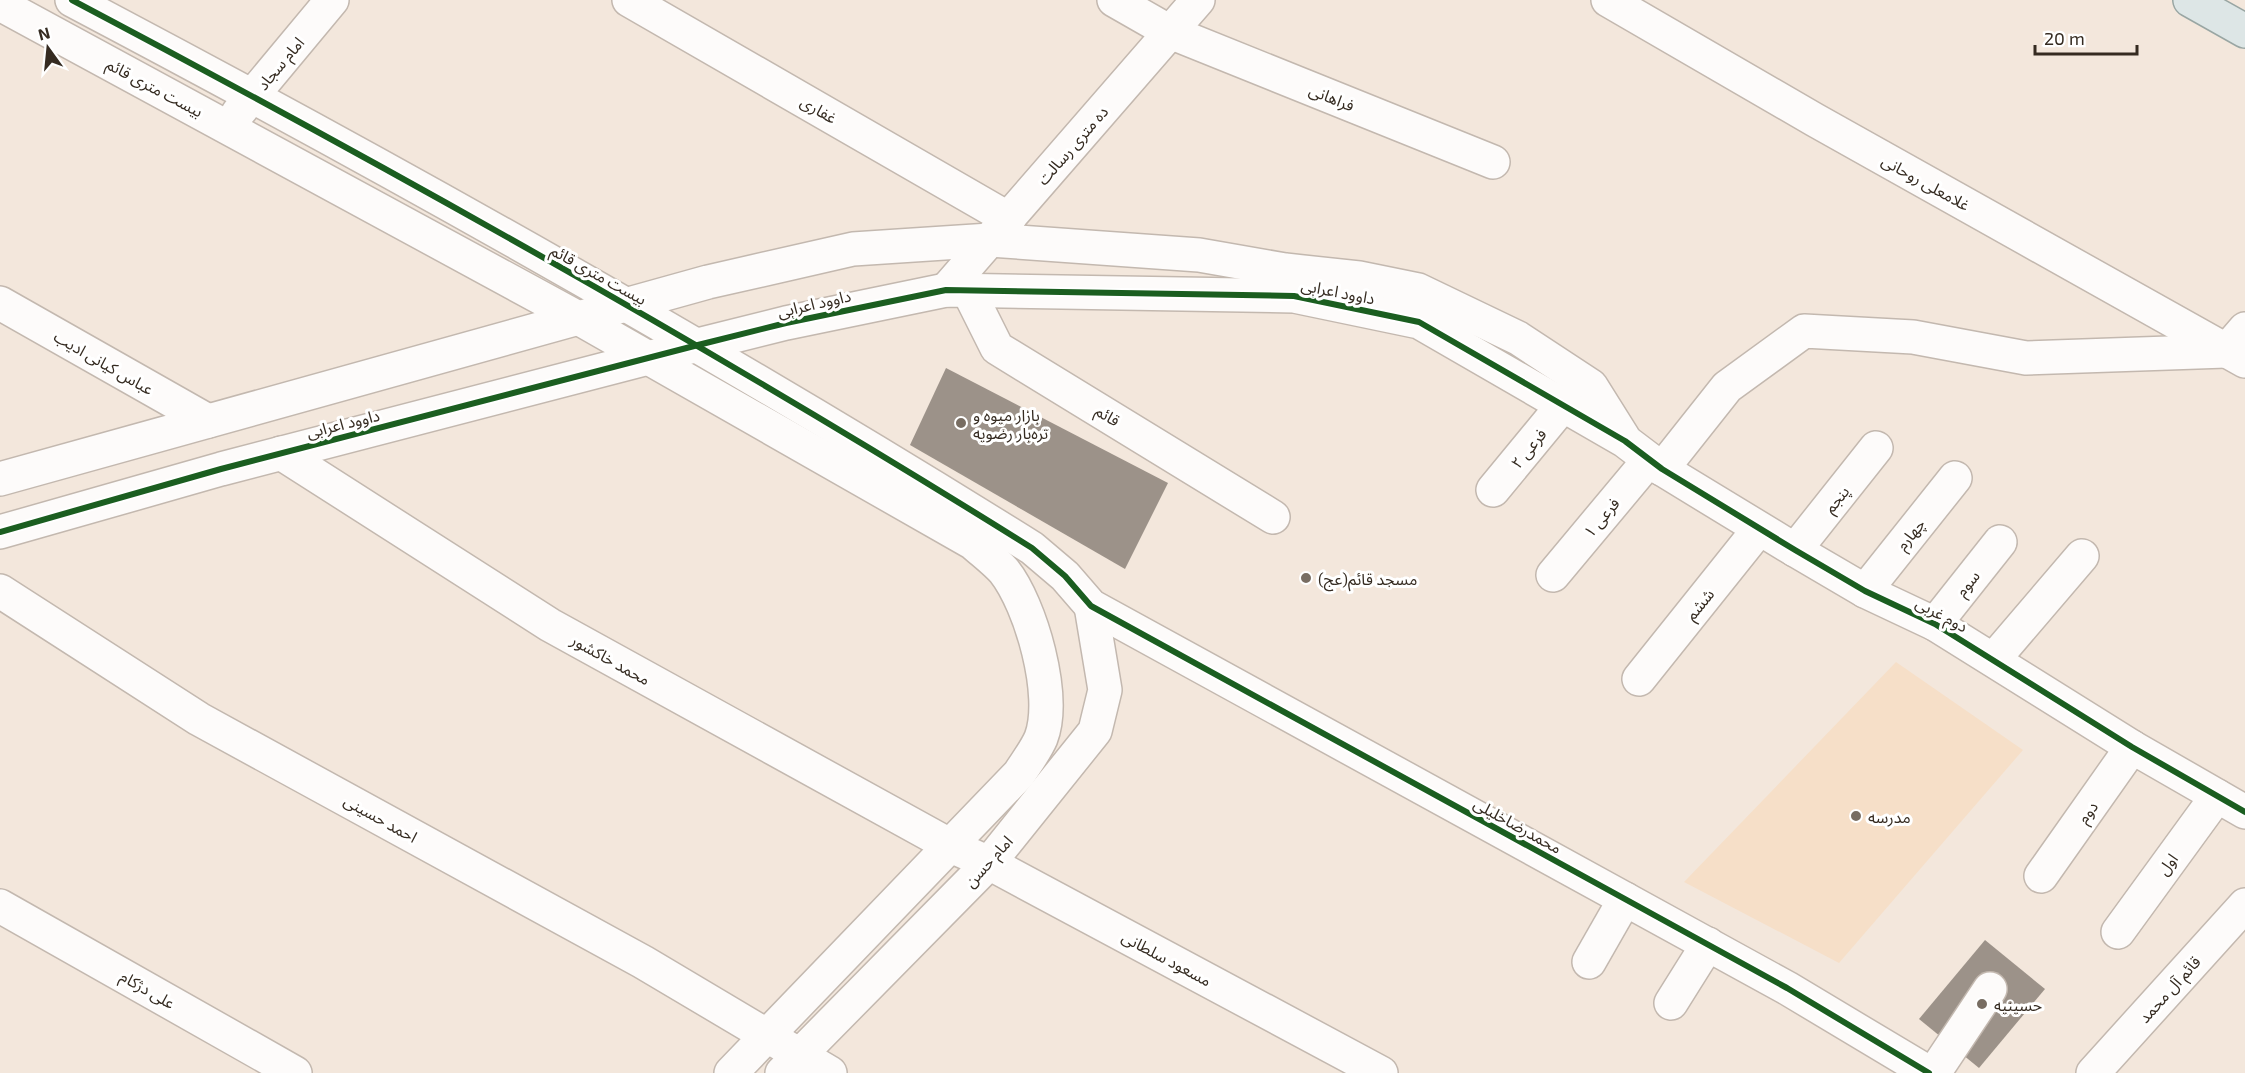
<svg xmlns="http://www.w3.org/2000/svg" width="2245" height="1073" font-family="'Exo 2','Noto Sans Arabic',sans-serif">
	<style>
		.built { fill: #f6dfc8 }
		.building { fill: #9c9289 }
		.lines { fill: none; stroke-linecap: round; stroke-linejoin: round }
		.minor-casing { stroke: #c3b8af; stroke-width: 36 }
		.major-casing { stroke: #99a6a3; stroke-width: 36 }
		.minor { stroke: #fdfbfa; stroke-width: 33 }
		.major { stroke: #dde6e6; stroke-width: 33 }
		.cycleway-casing { stroke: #fff; stroke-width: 10 }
		.cycleway { stroke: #1b5e20; stroke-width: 6 }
		.poi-dot { fill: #786d62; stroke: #fff; stroke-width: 2 }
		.labels { text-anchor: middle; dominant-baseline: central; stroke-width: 6; stroke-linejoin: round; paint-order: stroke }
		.street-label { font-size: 16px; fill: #352b21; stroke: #fff }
		.poi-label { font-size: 16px; fill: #352b21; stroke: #fff; text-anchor: start }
	</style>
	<rect width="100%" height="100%" fill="#f3e7dc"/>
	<!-- built -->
	<polygon class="built" points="1896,662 2023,750 1839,963 1684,882"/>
	<!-- building -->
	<g class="building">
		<polygon points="946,368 1168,483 1125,569 910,445"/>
		<polygon points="1985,940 2045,989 1979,1068 1919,1019"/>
	</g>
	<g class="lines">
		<!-- minor casing -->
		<g class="minor-casing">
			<g id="minor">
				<path d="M72,0c326,172 647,352 960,548l33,28 26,30 696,382 142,85"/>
				<polyline points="629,0 1009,219"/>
				<polyline points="1114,0 1170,32 1493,162"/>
				<polyline points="1608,0 1815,120 2245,361"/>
				<path d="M0,4l580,315 393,224c10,9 22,18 31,28 27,34 53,125 37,167 -5,12 -15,25 -22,36l-288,299"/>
				<polyline points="238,113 332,0"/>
				<polyline points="946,290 1198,0"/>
				<polyline points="968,290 997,348 1273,517"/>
				<polyline points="0,303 208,421"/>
				<polyline points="281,453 550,625 951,846 989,863 1381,1073"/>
				<polyline points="1662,469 1727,387 1804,331 1913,337 2026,358 2226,351 2245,329"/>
				<polyline points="0,479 708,282 853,249 990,240 1199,255 1285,270 1359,278 1418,290 1518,338 1591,386 1623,437"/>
				<polyline points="1493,490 1563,405"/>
				<polyline points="0,532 221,469 698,345 786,323 946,290 1294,296 1419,322 1625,441 1662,469 1795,550 1865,591 1935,624 2132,747 2245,812"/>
				<polyline points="1795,550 1876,448"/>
				<polyline points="1553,575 1649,460"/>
				<polyline points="0,591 199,719 643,962 830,1073"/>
				<polyline points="1865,591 1955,478"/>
				<polyline points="1935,624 2000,542"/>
				<polyline points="1994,659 2082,556"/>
				<polyline points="1639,679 1759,529"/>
				<polyline points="2041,876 2132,747"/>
				<polyline points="0,906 295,1073"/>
				<polyline points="2118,932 2217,796"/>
				<polyline points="1589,962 1625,899"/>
				<polyline points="1671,1003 1708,944"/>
				<polyline points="782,1073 989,863 1095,731 1105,690 1091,606"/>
				<polyline points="1934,1073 1990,989"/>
				<polyline points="2093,1073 2245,905"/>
			</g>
		</g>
		<!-- major casing -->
		<g class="major-casing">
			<polyline id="major" points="2190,0 2245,31"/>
		</g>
		<!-- minor -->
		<use href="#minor" class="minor"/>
		<!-- major -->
		<use href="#major" class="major"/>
		<!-- cycleway casing -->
		<g class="cycleway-casing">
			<g id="cycleway">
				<path d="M72,0c326,172 647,352 960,548l33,28 26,30 696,382 142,85"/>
				<polyline points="0,532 221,469 698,345 786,323 946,290 1294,296 1419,322 1625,441 1662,469 1795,550 1865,591 1935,624 2132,747 2245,812"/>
			</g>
		</g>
		<!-- cycleway -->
		<use href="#cycleway" class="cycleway"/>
	</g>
	<!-- markers -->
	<g class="poi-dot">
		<circle cx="961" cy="423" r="6"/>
		<circle cx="1306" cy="578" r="6"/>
		<circle cx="1856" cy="816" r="6"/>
		<circle cx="1982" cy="1004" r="6"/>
	</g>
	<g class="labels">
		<!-- street labels -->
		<g class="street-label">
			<text transform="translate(280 63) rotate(-50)">امام سجاد</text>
			<text transform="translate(155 87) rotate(28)">بیست متری قائم</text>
			<text transform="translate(1332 97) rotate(22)">فراهانی</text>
			<text transform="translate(819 109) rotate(30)">غفاری</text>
			<text transform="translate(1072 145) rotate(-49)">ده متری رسالت</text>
			<text transform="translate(1926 182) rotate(29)">غلامعلی روحانی</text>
			<text transform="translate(599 274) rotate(29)">بیست متری قائم</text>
			<text transform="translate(1338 291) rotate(11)">داوود اعرابی</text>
			<text transform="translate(814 303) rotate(-13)">داوود اعرابی</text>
			<text transform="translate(104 362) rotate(30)">عباس کیانی ادیب</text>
			<text transform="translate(1108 415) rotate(31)">قائم</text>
			<text transform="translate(343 423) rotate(-14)">داوود اعرابی</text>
			<text transform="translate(1528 448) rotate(-51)">فرعی ۲</text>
			<text transform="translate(1836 499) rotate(-51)">پنجم</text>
			<text transform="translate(1601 517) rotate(-50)">فرعی ۱</text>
			<text transform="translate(1910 534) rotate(-51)">چهارم</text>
			<text transform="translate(1967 583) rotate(-52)">سوم</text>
			<text transform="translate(1699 604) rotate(-51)">ششم</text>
			<text transform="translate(1942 614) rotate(28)">دوم غربی</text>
			<text transform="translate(611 659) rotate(29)">محمد خاکشور</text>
			<text transform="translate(2087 812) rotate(-55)">دوم</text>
			<text transform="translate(381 818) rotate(29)">احمد حسینی</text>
			<text transform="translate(1518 825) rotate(29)">محمدرضاخلیلی</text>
			<text transform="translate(988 861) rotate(-48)">امام حسن</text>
			<text transform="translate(2167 864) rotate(-54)">اول</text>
			<text transform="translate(1167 958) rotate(28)">مسعود سلطانی</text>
			<text transform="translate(148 989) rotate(30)">علی دژکام</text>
			<text transform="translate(2169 989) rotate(-48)">قائم آل محمد</text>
		</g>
		<!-- poi labels -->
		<g class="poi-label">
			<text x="973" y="414">بازار میوه و<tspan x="973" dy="18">تره‌بار رضویه</tspan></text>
			<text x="1318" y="578">مسجد قائم(عج)</text>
			<text x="1868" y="816">مدرسه</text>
			<text x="1994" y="1004">حسینیه</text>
		</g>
	</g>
	<!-- north arrow -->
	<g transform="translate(48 48) rotate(345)" stroke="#ffffff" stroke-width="4.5" paint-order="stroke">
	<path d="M0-4.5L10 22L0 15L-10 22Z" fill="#352b21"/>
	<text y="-9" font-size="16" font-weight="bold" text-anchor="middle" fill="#352b21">N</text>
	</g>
	<!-- scale -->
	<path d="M2035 45v9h102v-9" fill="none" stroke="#352b21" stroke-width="3"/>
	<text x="2044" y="45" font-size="18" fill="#352b21" stroke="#ffffff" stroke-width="4.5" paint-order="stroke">20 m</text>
</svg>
